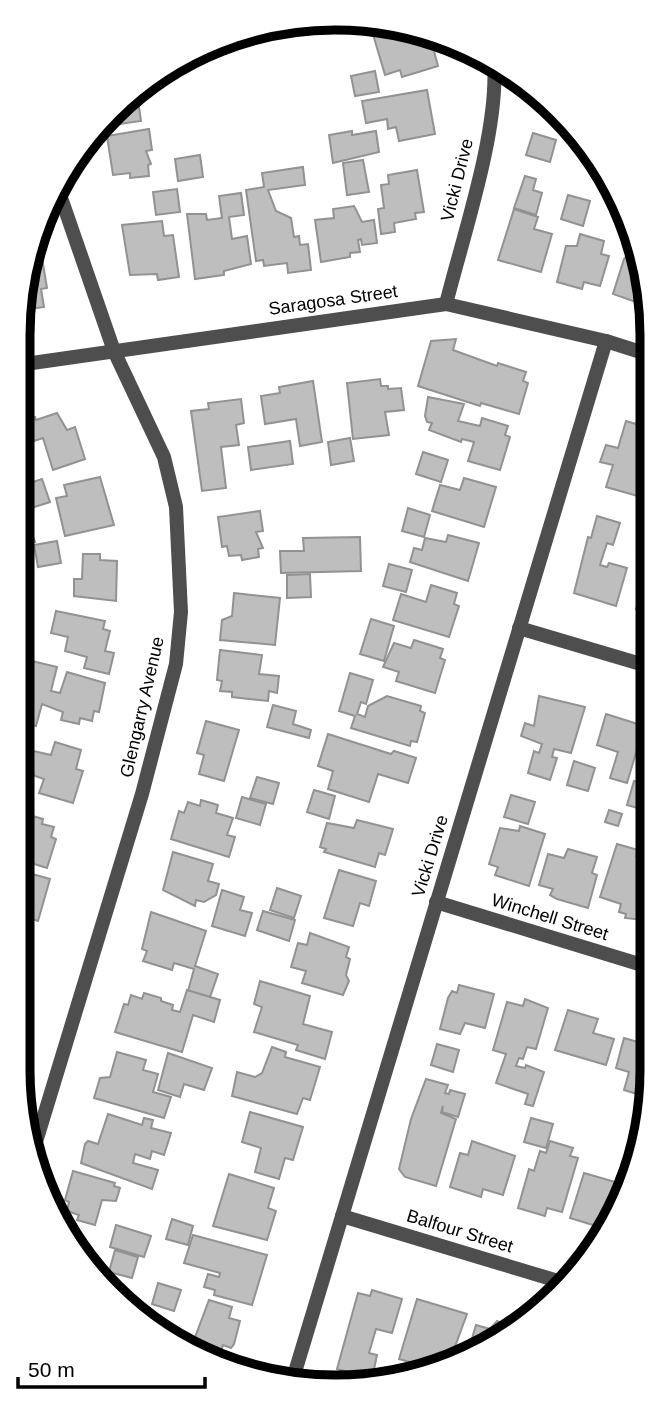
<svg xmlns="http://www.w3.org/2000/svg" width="670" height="1405" font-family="Arial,sans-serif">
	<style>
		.building { fill: #bebebe; stroke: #929292; stroke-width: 2 }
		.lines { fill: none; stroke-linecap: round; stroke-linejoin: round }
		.minor { stroke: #4e4e4e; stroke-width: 14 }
		.labels { text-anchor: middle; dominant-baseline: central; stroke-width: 5; stroke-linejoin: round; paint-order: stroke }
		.street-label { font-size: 18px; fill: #000; stroke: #fff }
		.rim { fill: none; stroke: #000; stroke-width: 9 }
	</style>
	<rect width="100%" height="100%" fill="#fff"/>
	<!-- building -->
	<g class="building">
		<polygon points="384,27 430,36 438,66 402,77 400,70 385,75 372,31"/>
		<polygon points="375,71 379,92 355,96 351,76"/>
		<polygon points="427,90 435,134 399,141 396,127 388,129 387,119 366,123 362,101"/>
		<polygon points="137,93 141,121 99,127 111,110"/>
		<polygon points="149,129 152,150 146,151 151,164 148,165 149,176 130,178 130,173 113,175 107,136"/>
		<polygon points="352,131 352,135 376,131 379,152 333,163 329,135"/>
		<polygon points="533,133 556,140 550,162 526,155"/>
		<polygon points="584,139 587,142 596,157 580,153"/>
		<polygon points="200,155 203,177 178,181 175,159"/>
		<polygon points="363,160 369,192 347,195 343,163"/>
		<polygon points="303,167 305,185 268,190 276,211 291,218 294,237 299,236 300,245 308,244 311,270 288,273 287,263 264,266 263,260 256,261 246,190 264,187 262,173"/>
		<polygon points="417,170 424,212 415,213 416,219 394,223 395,232 381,234 378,209 384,208 381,185 389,184 388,175"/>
		<polygon points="525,176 536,179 533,190 542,193 536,215 514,208"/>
		<polygon points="177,189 180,212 156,215 153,192"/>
		<polygon points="241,193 244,215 229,217 232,239 247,236 251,264 224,271 224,275 195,279 187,214 206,214 207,220 222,218 219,196"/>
		<polygon points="568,195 590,201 583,226 561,219"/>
		<polygon points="354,206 362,222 374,220 377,243 362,245 361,239 358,240 360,252 350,253 350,257 321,262 315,220 334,218 333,209"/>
		<polygon points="514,209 538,217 534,229 552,234 541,272 498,260"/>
		<polygon points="627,211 628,213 634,236 621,232"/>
		<polygon points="162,221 164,236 173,235 179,277 158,280 157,274 130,275 122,225"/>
		<polygon points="580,234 604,241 601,254 609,256 600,286 584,282 582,289 557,282 566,246 577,246"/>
		<polygon points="635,246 650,293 650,307 613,294 624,259"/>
		<polygon points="41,252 47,288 41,289 44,307 23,310 34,253"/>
		<polygon points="456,339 453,350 497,366 498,363 526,372 523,381 528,383 519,414 481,403 480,406 418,386 431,341"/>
		<polygon points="380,379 381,386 388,386 388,389 401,388 404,410 385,412 389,435 353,439 347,383"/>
		<polygon points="313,381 322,442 300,446 296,419 265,424 261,396 280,393 279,387"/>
		<polygon points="428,397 464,404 458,421 480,426 482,418 508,426 505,435 510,437 500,470 468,461 474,442 462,439 461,442 429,430 432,423 427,422 425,416"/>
		<polygon points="241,399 244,423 236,425 239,445 221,447 226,488 202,491 191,411 209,409 208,403"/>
		<polygon points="28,410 30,418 35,417 36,420 57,413 67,430 75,427 85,459 53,470 43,438 34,441 31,433 18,435 18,412"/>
		<polygon points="638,418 650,422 650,464 645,474 650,475 648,499 606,487 613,465 600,462 606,445 618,448 626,421 636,424"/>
		<polygon points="350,438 354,461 331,465 328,442"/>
		<polygon points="290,441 293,464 251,470 248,447"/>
		<polygon points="423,452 448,460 441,482 416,474"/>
		<polygon points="100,477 114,525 65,536 56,498 67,496 64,485"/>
		<polygon points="464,478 496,487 484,527 432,511 440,485 460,490"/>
		<polygon points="42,479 50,502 25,510 18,487"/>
		<polygon points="408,508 430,515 424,537 402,531"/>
		<polygon points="260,511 263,531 256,532 263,548 258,549 259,557 242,560 241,555 229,556 227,546 222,547 218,517"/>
		<polygon points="597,516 620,523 613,545 607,543 600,565 607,567 609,563 627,568 616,606 574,593 588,537 591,538"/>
		<polygon points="18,529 32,534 35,542 18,545"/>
		<polygon points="643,530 651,531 651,558 637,554"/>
		<polygon points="448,535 479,543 468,581 410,562 414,548 422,550 425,538 446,542"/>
		<polygon points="360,537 361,571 281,573 280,551 304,551 303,538"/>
		<polygon points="57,541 61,563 38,567 34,545"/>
		<polygon points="83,554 100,554 100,560 117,561 116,601 74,596 74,579 82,579"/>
		<polygon points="389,564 412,570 406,592 383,586"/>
		<polygon points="310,574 311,597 287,598 287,575"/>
		<polygon points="645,579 651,580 651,614 636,609"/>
		<polygon points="431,585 457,593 454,604 459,606 449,637 393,620 401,594 426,602"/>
		<polygon points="234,593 280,598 275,645 220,640 222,620 232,616"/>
		<polygon points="56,611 105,621 103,629 110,631 105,651 114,653 109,674 84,668 87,657 65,651 68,637 51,633"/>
		<polygon points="371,619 394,626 384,661 360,654"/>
		<polygon points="414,640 443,649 440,658 445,660 435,693 396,681 399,672 383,667 394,643 411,648"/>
		<polygon points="220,650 262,655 259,674 279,676 277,693 269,691 268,701 232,697 232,692 220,691 222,681 217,680"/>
		<polygon points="32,661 57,667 51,691 60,693 67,672 105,683 99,712 94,711 92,721 80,718 79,724 61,720 63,712 42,704 36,726 18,720 18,706 20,698 25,699"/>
		<polygon points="350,673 373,680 366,704 361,702 357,714 365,717 368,706 387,696 421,706 420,711 425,713 417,742 411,741 410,746 351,728 355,716 339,711"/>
		<polygon points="539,696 585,707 571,753 554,749 552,757 557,758 550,780 528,773 534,751 539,753 542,744 521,736 525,723 534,726"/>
		<polygon points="273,705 296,711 293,724 311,730 309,738 267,727"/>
		<polygon points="606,714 644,726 627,783 610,778 618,752 597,745"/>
		<polygon points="206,721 239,730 224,781 199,774 204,755 197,753"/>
		<polygon points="18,722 29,725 22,747 18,746"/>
		<polygon points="328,734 391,754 394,751 416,758 408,783 378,774 369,802 328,789 333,771 318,766"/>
		<polygon points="55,742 81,750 76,769 83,771 73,803 39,793 44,779 18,770 20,748 51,755"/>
		<polygon points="574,761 595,768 588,791 567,785"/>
		<polygon points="257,777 279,783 273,804 250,798"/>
		<polygon points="634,781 651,786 652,807 648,811 627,805"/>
		<polygon points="314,790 335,796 329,819 307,812"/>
		<polygon points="511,795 535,802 528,824 504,817"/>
		<polygon points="242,797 266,804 260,825 236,818"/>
		<polygon points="201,800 218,805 216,813 233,818 227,835 235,837 229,857 171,839 179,811 184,813 188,802 200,806"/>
		<polygon points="609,810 622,814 618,826 605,822"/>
		<polygon points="26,814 43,819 42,824 54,827 51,837 56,839 47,868 18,859 18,838 22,829 18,826 19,820 24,822"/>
		<polygon points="357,820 393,829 385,855 379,853 375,867 324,852 326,849 320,847 327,823 354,828"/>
		<polygon points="520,826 545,834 529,886 495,875 498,867 489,864 500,828 519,831"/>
		<polygon points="617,844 638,850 636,856 651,861 652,857 651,921 625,918 626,914 619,912 621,904 600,897"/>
		<polygon points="568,849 597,857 592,873 597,875 588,908 557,899 550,895 553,889 539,885 548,854 564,858"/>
		<polygon points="173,852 213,864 208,881 219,884 216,895 204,902 196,900 195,906 163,890"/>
		<polygon points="18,870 50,879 38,921 26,917 23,929 18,928"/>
		<polygon points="339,870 376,881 369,906 360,903 353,926 324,918"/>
		<polygon points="277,888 301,896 294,918 270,910"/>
		<polygon points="222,890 244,897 240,910 252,913 245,936 212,926"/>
		<polygon points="263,911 295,920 289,941 257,930"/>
		<polygon points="151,912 206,931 195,966 218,974 210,997 188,991 194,969 174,963 172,970 143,961 147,951 142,949"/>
		<polygon points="310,933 349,947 346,957 350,959 346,975 349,981 343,995 302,983 306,971 291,967 298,943 307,945"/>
		<polygon points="18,952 27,954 18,986"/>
		<polygon points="260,981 310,996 303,1024 332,1032 325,1059 296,1050 298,1045 254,1032 262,1007 254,1004"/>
		<polygon points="459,985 494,994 485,1028 465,1023 460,1034 440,1029 448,998 452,991 457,993"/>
		<polygon points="187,990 220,1000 214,1022 193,1015 182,1052 115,1032 124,1004 128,1005 131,995 142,999 144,993 161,998 161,1001 173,1005 172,1010 180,1012"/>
		<polygon points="525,999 548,1008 536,1049 527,1047 523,1059 519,1058 516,1066 525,1068 526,1065 544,1072 533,1106 525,1104 528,1094 496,1083 506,1054 493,1050 507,1002 523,1006"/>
		<polygon points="568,1010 598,1019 593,1033 614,1039 606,1065 555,1050"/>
		<polygon points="624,1038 652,1046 652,1070 647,1097 624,1090 629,1072 616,1068"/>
		<polygon points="437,1044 459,1050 453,1072 431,1065"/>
		<polygon points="272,1047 286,1052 285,1057 320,1067 310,1100 303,1098 297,1114 232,1096 237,1072 255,1077 262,1073"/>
		<polygon points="117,1052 146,1060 143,1070 158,1074 153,1092 171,1097 164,1118 94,1098 100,1078 110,1077"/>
		<polygon points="168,1053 212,1068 204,1090 184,1084 180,1097 158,1090"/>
		<polygon points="426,1079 448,1085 445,1093 449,1094 450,1090 465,1094 458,1117 442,1112 443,1106 441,1113 456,1119 436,1186 405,1177 399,1169 411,1119"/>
		<polygon points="250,1112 303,1127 293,1160 285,1158 279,1179 255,1172 261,1148 242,1142"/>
		<polygon points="108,1114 142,1125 144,1118 153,1120 151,1128 171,1133 164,1155 152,1151 150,1159 135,1154 133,1163 158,1170 152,1189 81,1163 85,1144 88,1141 98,1144"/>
		<polygon points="531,1118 553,1124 546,1148 524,1142"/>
		<polygon points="472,1141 515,1156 503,1195 483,1189 481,1197 450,1187 460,1153 468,1155"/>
		<polygon points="550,1141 573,1148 570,1156 578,1158 562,1212 547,1208 545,1216 518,1208 529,1169 534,1171 540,1151 546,1153"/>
		<polygon points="73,1171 115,1183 114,1186 120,1188 116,1201 102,1200 95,1225 77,1220 79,1215 67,1211 69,1202 65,1200"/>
		<polygon points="584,1173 615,1182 617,1176 630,1181 628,1192 601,1235 603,1228 570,1218"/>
		<polygon points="229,1174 274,1188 268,1208 276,1211 267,1240 213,1226"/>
		<polygon points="172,1219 193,1226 188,1245 166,1239"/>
		<polygon points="116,1225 151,1236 144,1257 110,1247"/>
		<polygon points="193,1235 267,1255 252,1305 214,1295 215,1290 204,1287 208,1274 219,1277 220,1273 184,1263"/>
		<polygon points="115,1250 138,1257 132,1278 109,1272"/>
		<polygon points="158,1283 181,1290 174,1311 152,1304"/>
		<polygon points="372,1290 402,1299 392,1333 376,1329 369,1353 377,1355 372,1379 337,1369 358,1293 370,1296"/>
		<polygon points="417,1299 467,1314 449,1363 426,1370 419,1368 420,1365 399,1359"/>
		<polygon points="209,1300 232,1307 229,1318 240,1321 234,1344 231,1348 223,1345 219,1358 191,1348"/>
		<polygon points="497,1321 511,1328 476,1355 466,1358 476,1325 490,1329"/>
	</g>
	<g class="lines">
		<!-- minor -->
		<g class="minor">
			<path d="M446,304c17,-68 53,-173 48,-241"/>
			<polyline points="18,365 446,304 606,341 650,355"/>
			<polyline points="519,628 651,667"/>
			<polyline points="436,902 652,968"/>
			<polyline points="32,1155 142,794 176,664 181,612 176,507 164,457 114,351 58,189"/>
			<polyline points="342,1216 568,1284"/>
			<polyline points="292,1382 606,341"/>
		</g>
	</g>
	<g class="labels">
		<!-- street labels -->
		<g class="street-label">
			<text transform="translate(457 180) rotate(-76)">Vicki Drive</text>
			<text transform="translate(333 300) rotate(-8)">Saragosa Street</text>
			<text transform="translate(142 707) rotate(-77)">Glengarry Avenue</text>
			<text transform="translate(430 856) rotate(-73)">Vicki Drive</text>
			<text transform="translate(550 917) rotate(17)">Winchell Street</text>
			<text transform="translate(460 1231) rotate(17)">Balfour Street</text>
		</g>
	</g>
	<!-- crop -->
	<path d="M0 0H670V1405H0ZM335 30H335A305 305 0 0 1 640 335V1070A305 305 0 0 1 335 1375H335A305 305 0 0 1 30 1070V335A305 305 0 0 1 335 30Z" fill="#fff" fill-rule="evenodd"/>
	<path class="rim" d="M335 30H335A305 305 0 0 1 640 335V1070A305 305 0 0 1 335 1375H335A305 305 0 0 1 30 1070V335A305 305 0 0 1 335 30Z"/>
	<!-- scale -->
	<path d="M18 1377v10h187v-10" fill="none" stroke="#000000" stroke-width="3.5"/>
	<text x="28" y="1377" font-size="21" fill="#000000" stroke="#ffffff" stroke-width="5" paint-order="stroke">50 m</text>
</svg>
